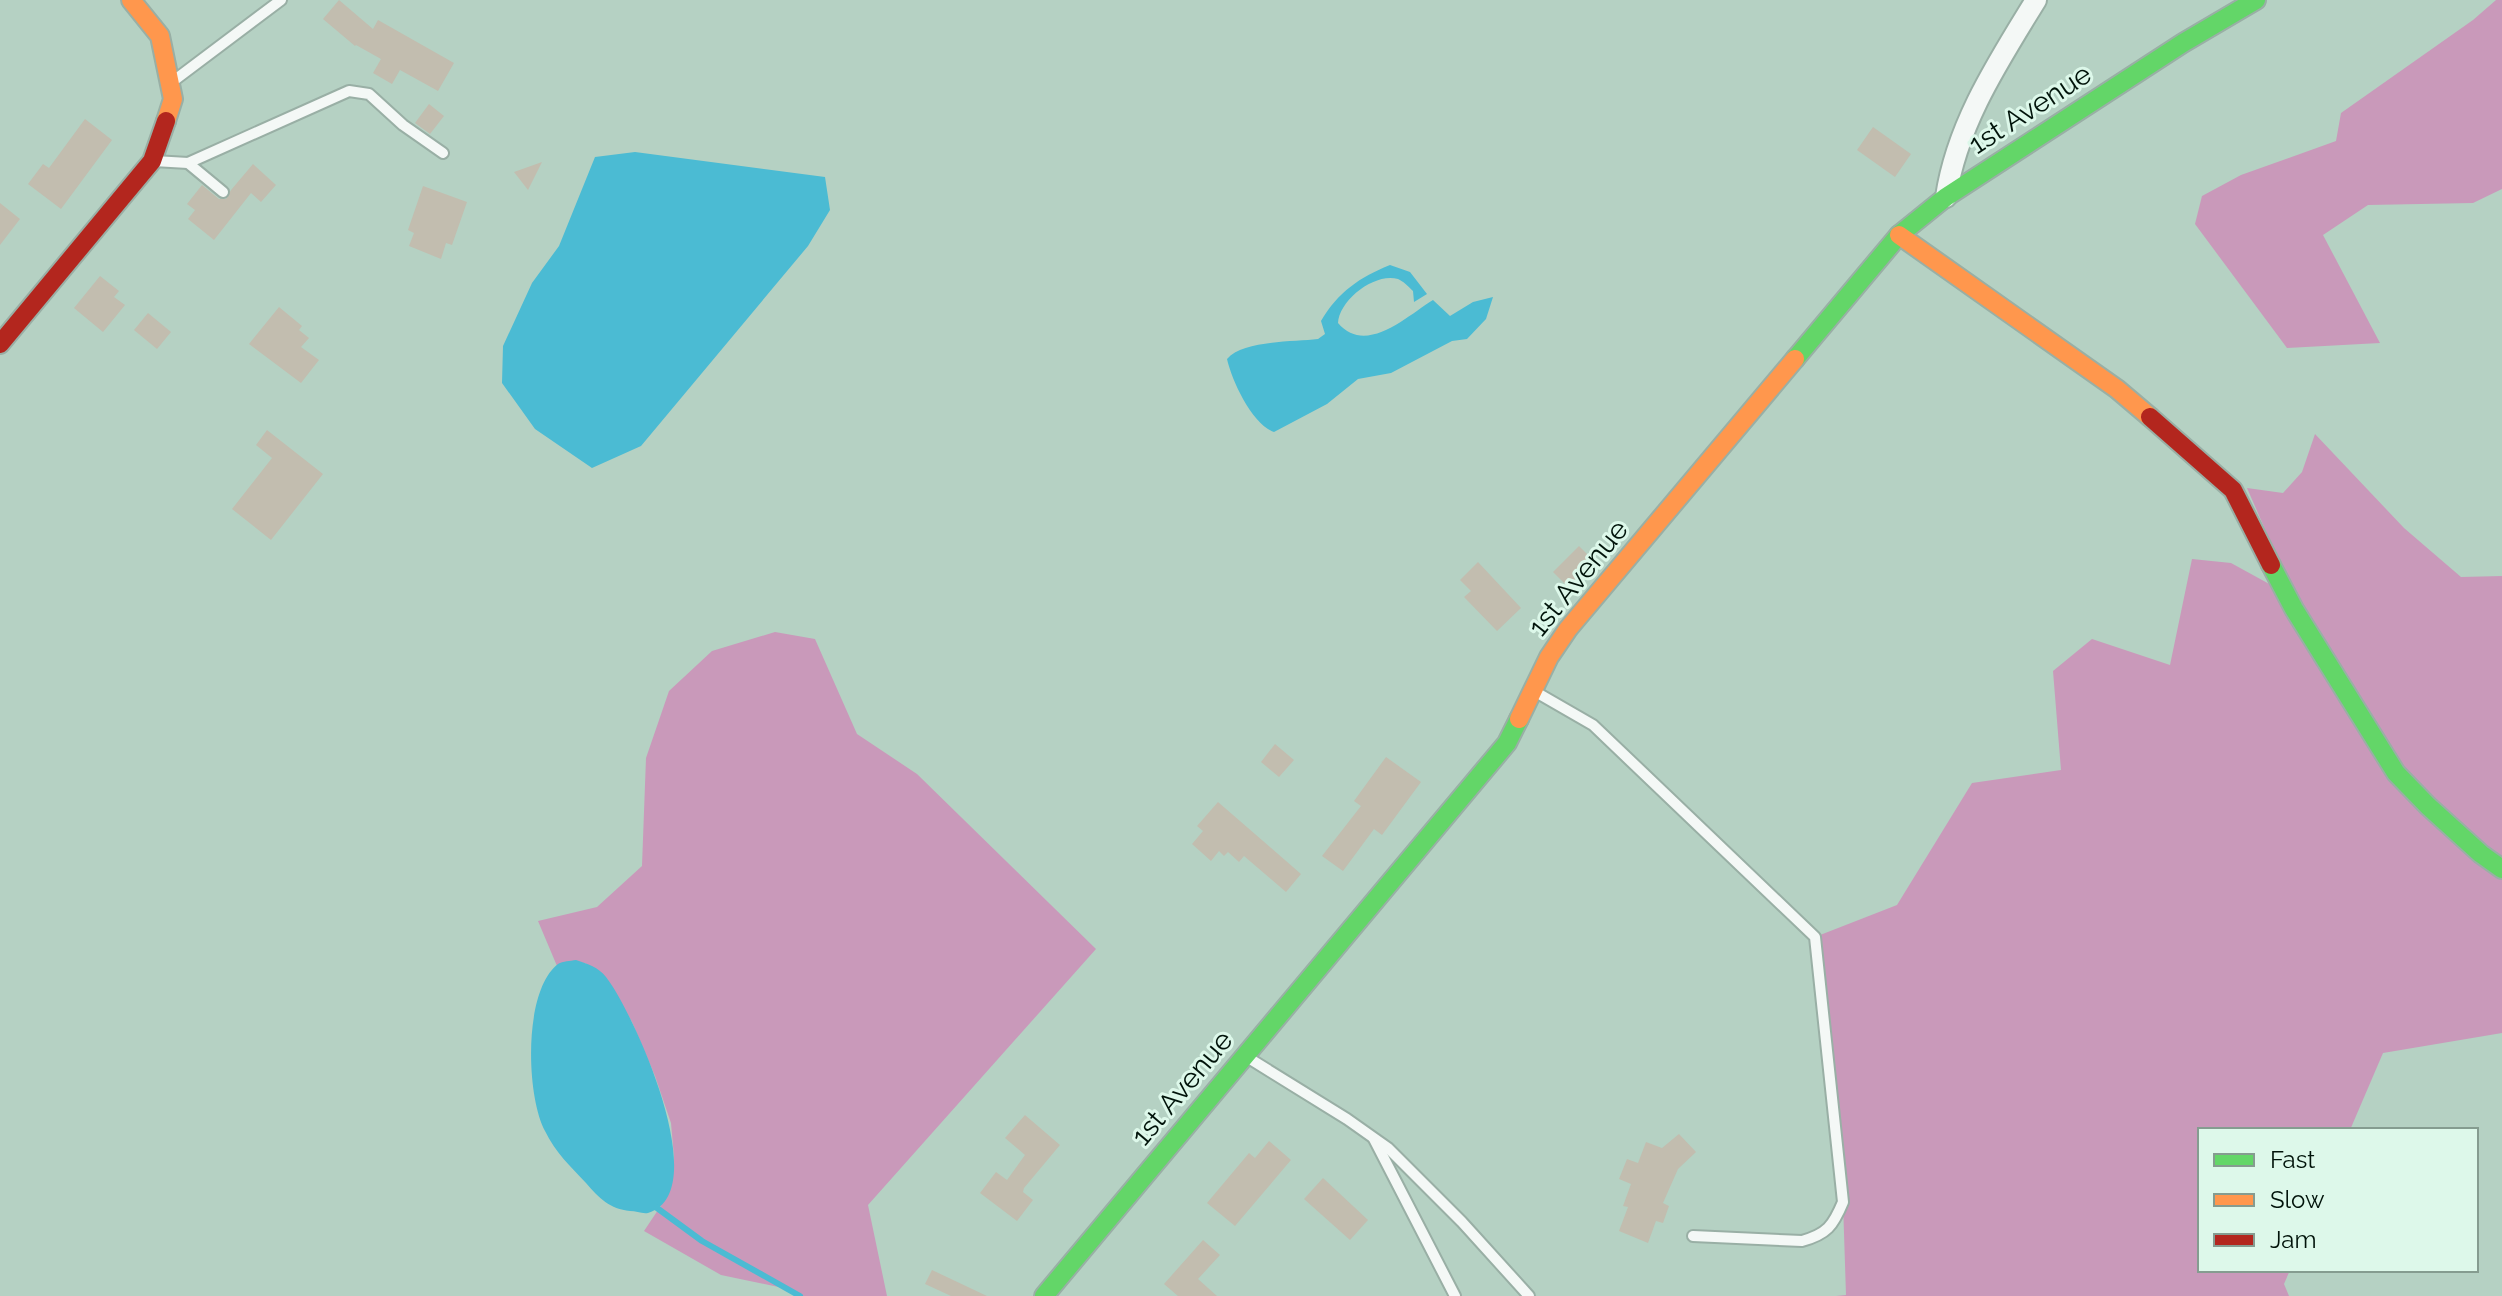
<svg xmlns="http://www.w3.org/2000/svg" width="2502" height="1296" font-family="Raleway,sans-serif">
	<style>
		.forest { fill: #c999ba }
		.water { fill: #4bbbd3 }
		.lines { fill: none; stroke-linecap: round; stroke-linejoin: round }
		.stream { stroke: #4bbbd3; stroke-width: 6 }
		.building { fill: #c2bdaf }
		.lane-casing { stroke: #99afa5; stroke-width: 14 }
		.street-casing { stroke: #99afa5; stroke-width: 24 }
		.fast-casing { stroke: #99afa5; stroke-width: 22 }
		.slow-casing { stroke: #99afa5; stroke-width: 22 }
		.jam-casing { stroke: #99afa5; stroke-width: 22 }
		.lane { stroke: #f4f8f6; stroke-width: 10 }
		.street { stroke: #f4f8f6; stroke-width: 20 }
		.fast { stroke: #63d668; stroke-width: 18 }
		.slow { stroke: #ff974d; stroke-width: 18 }
		.jam { stroke: #b3261e; stroke-width: 18 }
		.labels { text-anchor: middle; dominant-baseline: central; stroke-width: 6; stroke-linejoin: round; paint-order: stroke }
		.street-label { font-size: 28px; fill: #01130a; stroke: #ddf8ea }
	</style>
	<rect width="100%" height="100%" fill="#b5d1c3"/>
	<!-- forest -->
	<g class="forest">
		<polygon points="2496,0 2502,0 2502,189 2473,203 2368,205 2323,235 2380,343 2287,348 2195,224 2202,196 2241,175 2336,141 2341,113 2473,20"/>
		<polygon points="2315,434 2404,528 2461,577 2502,576 2502,1033 2383,1053 2350,1130 2200,1130 2200,1270 2290,1270 2284,1284 2289,1296 1836,1296 1846,1295 1843,1202 1815,937 1897,905 1972,783 2061,770 2053,671 2092,639 2170,665 2192,559 2231,563 2295,598 2247,488 2283,493 2302,472"/>
		<polygon points="775,632 815,639 857,734 917,774 1096,949 868,1205 887,1296 800,1296 788,1289 721,1275 644,1231 668,1195 674,1157 671,1123 655,1076 632,1022 607,979 585,963 557,966 538,921 597,907 642,866 646,758 669,691 712,651"/>
	</g>
	<!-- water -->
	<g class="water">
		<polygon points="635,152 825,177 830,210 808,246 641,446 592,468 535,429 502,383 503,346 532,283 559,246 595,157"/>
		<path d="M1390,265l20,7 17,22 -13,8 -1,-11c-4,-4 -10,-10 -15,-12 -23,-7 -59,21 -60,44 28,33 69,-7 95,-23l17,16 23,-14 20,-5 -7,22 -19,20 -15,2 -61,32 -33,6 -31,25 -53,28c-22,-8 -42,-51 -47,-73 16,-19 67,-17 91,-20l7,-5 -4,-13c17,-29 39,-44 69,-56z"/>
		<path d="M576,960c12,4 22,7 30,17 27,34 110,216 42,236 -6,1 -12,-2 -18,-2 -20,-2 -31,-13 -44,-28 -15,-16 -31,-31 -41,-52 -19,-36 -22,-140 13,-167 5,-3 12,-3 18,-4z"/>
	</g>
	<g class="lines">
		<!-- stream -->
		<polyline class="stream" points="657,1208 702,1241 800,1296"/>
	</g>
	<!-- building -->
	<g class="building">
		<polygon points="339,0 373,29 378,20 454,63 438,91 400,70 392,84 373,73 381,59 356,45 355,46 323,19"/>
		<polygon points="429,104 444,116 430,134 415,123"/>
		<polygon points="85,119 112,140 61,209 28,184 43,164 49,168"/>
		<polygon points="1873,127 1911,154 1895,177 1857,150"/>
		<polygon points="542,162 528,190 514,172"/>
		<polygon points="253,164 276,185 261,202 251,193 214,240 188,219 195,210 187,204 202,185 219,199 226,199 231,190"/>
		<polygon points="423,186 467,202 452,245 446,243 441,259 409,246 414,233 408,230"/>
		<polygon points="0,203 20,219 0,245"/>
		<polygon points="100,276 119,291 114,297 125,305 103,332 74,308"/>
		<polygon points="279,307 302,326 299,330 309,338 301,347 319,360 301,383 249,344"/>
		<polygon points="148,313 171,332 157,349 134,330"/>
		<polygon points="267,430 323,474 271,540 232,509 272,458 256,445"/>
		<polygon points="1579,546 1594,561 1568,587 1553,572"/>
		<polygon points="1478,562 1521,608 1497,631 1464,597 1471,591 1460,580"/>
		<polygon points="1275,744 1294,760 1279,777 1261,762"/>
		<polygon points="1386,757 1421,782 1382,835 1374,829 1343,871 1322,856 1361,806 1354,801"/>
		<polygon points="1218,802 1301,874 1286,892 1244,856 1239,862 1228,852 1224,856 1219,851 1211,861 1192,844 1203,831 1197,826"/>
		<polygon points="1025,1115 1060,1145 1024,1188 1023,1192 1033,1200 1017,1221 980,1193 996,1172 1007,1180 1025,1155 1005,1138"/>
		<polygon points="1679,1134 1696,1152 1678,1169 1663,1203 1669,1206 1663,1223 1656,1221 1648,1243 1619,1231 1628,1207 1623,1206 1631,1184 1619,1179 1627,1159 1638,1163 1646,1142 1662,1148"/>
		<polygon points="1269,1141 1291,1160 1235,1226 1207,1203 1249,1153 1255,1158"/>
		<polygon points="1323,1178 1368,1220 1350,1240 1304,1199"/>
		<polygon points="1203,1240 1220,1255 1198,1279 1217,1296 1178,1296 1164,1284"/>
		<polygon points="932,1270 987,1296 951,1296 925,1284"/>
	</g>
	<g class="lines">
		<!-- lane casing -->
		<g class="lane-casing">
			<g id="lane">
				<polyline points="172,82 281,0"/>
				<polyline points="154,161 188,163 349,91 369,94 403,125 443,153"/>
				<polyline points="188,163 223,192"/>
				<path d="M1534,691l59,34 222,212 28,265c-10,24 -16,32 -41,39l-109,-5"/>
				<polyline points="1247,1057 1347,1119 1388,1148 1462,1222 1529,1296"/>
				<polyline points="1374,1139 1455,1296"/>
			</g>
		</g>
		<!-- street casing -->
		<g class="street-casing">
			<path id="street" d="M1946,197c11,-73 52,-135 90,-197"/>
		</g>
		<!-- fast casing -->
		<g class="fast-casing">
			<g id="fast">
				<polyline points="1795,359 1899,235 1946,197 2183,43 2256,0"/>
				<polyline points="2271,565 2294,609 2396,773 2428,806 2481,854 2502,869"/>
				<polyline points="1044,1296 1507,743 1519,719"/>
			</g>
		</g>
		<!-- slow casing -->
		<g class="slow-casing">
			<g id="slow">
				<polyline points="131,0 160,36 173,99 166,121"/>
				<polyline points="1899,235 2117,389 2150,417"/>
				<polyline points="1519,719 1549,657 1568,629 1795,359"/>
			</g>
		</g>
		<!-- jam casing -->
		<g class="jam-casing">
			<g id="jam">
				<polyline points="0,344 152,161 166,121"/>
				<polyline points="2150,417 2233,490 2271,565"/>
			</g>
		</g>
		<!-- lane -->
		<use href="#lane" class="lane"/>
		<!-- street -->
		<use href="#street" class="street"/>
		<!-- fast -->
		<use href="#fast" class="fast"/>
		<!-- slow -->
		<use href="#slow" class="slow"/>
		<!-- jam -->
		<use href="#jam" class="jam"/>
	</g>
	<g class="labels">
		<!-- street labels -->
		<g class="street-label">
			<text transform="translate(2030 109) rotate(-33)">1st Avenue</text>
			<text transform="translate(1578 578) rotate(-51)">1st Avenue</text>
			<text transform="translate(1182 1088) rotate(-50)">1st Avenue</text>
		</g>
	</g>
	<!-- legend -->
	<rect x="2198" y="1128" width="280" height="144" fill="#ddf8ea" stroke="#859c90" stroke-width="2"/>
	<rect x="2214" y="1154" width="40" height="12" fill="#63d668" stroke="#859c90" stroke-width="2"/>
	<text x="2270" y="1168" font-size="24" fill="#01130a">Fast</text>
	<rect x="2214" y="1194" width="40" height="12" fill="#ff974d" stroke="#859c90" stroke-width="2"/>
	<text x="2270" y="1208" font-size="24" fill="#01130a">Slow</text>
	<rect x="2214" y="1234" width="40" height="12" fill="#b3261e" stroke="#859c90" stroke-width="2"/>
	<text x="2270" y="1248" font-size="24" fill="#01130a">Jam</text>
</svg>
